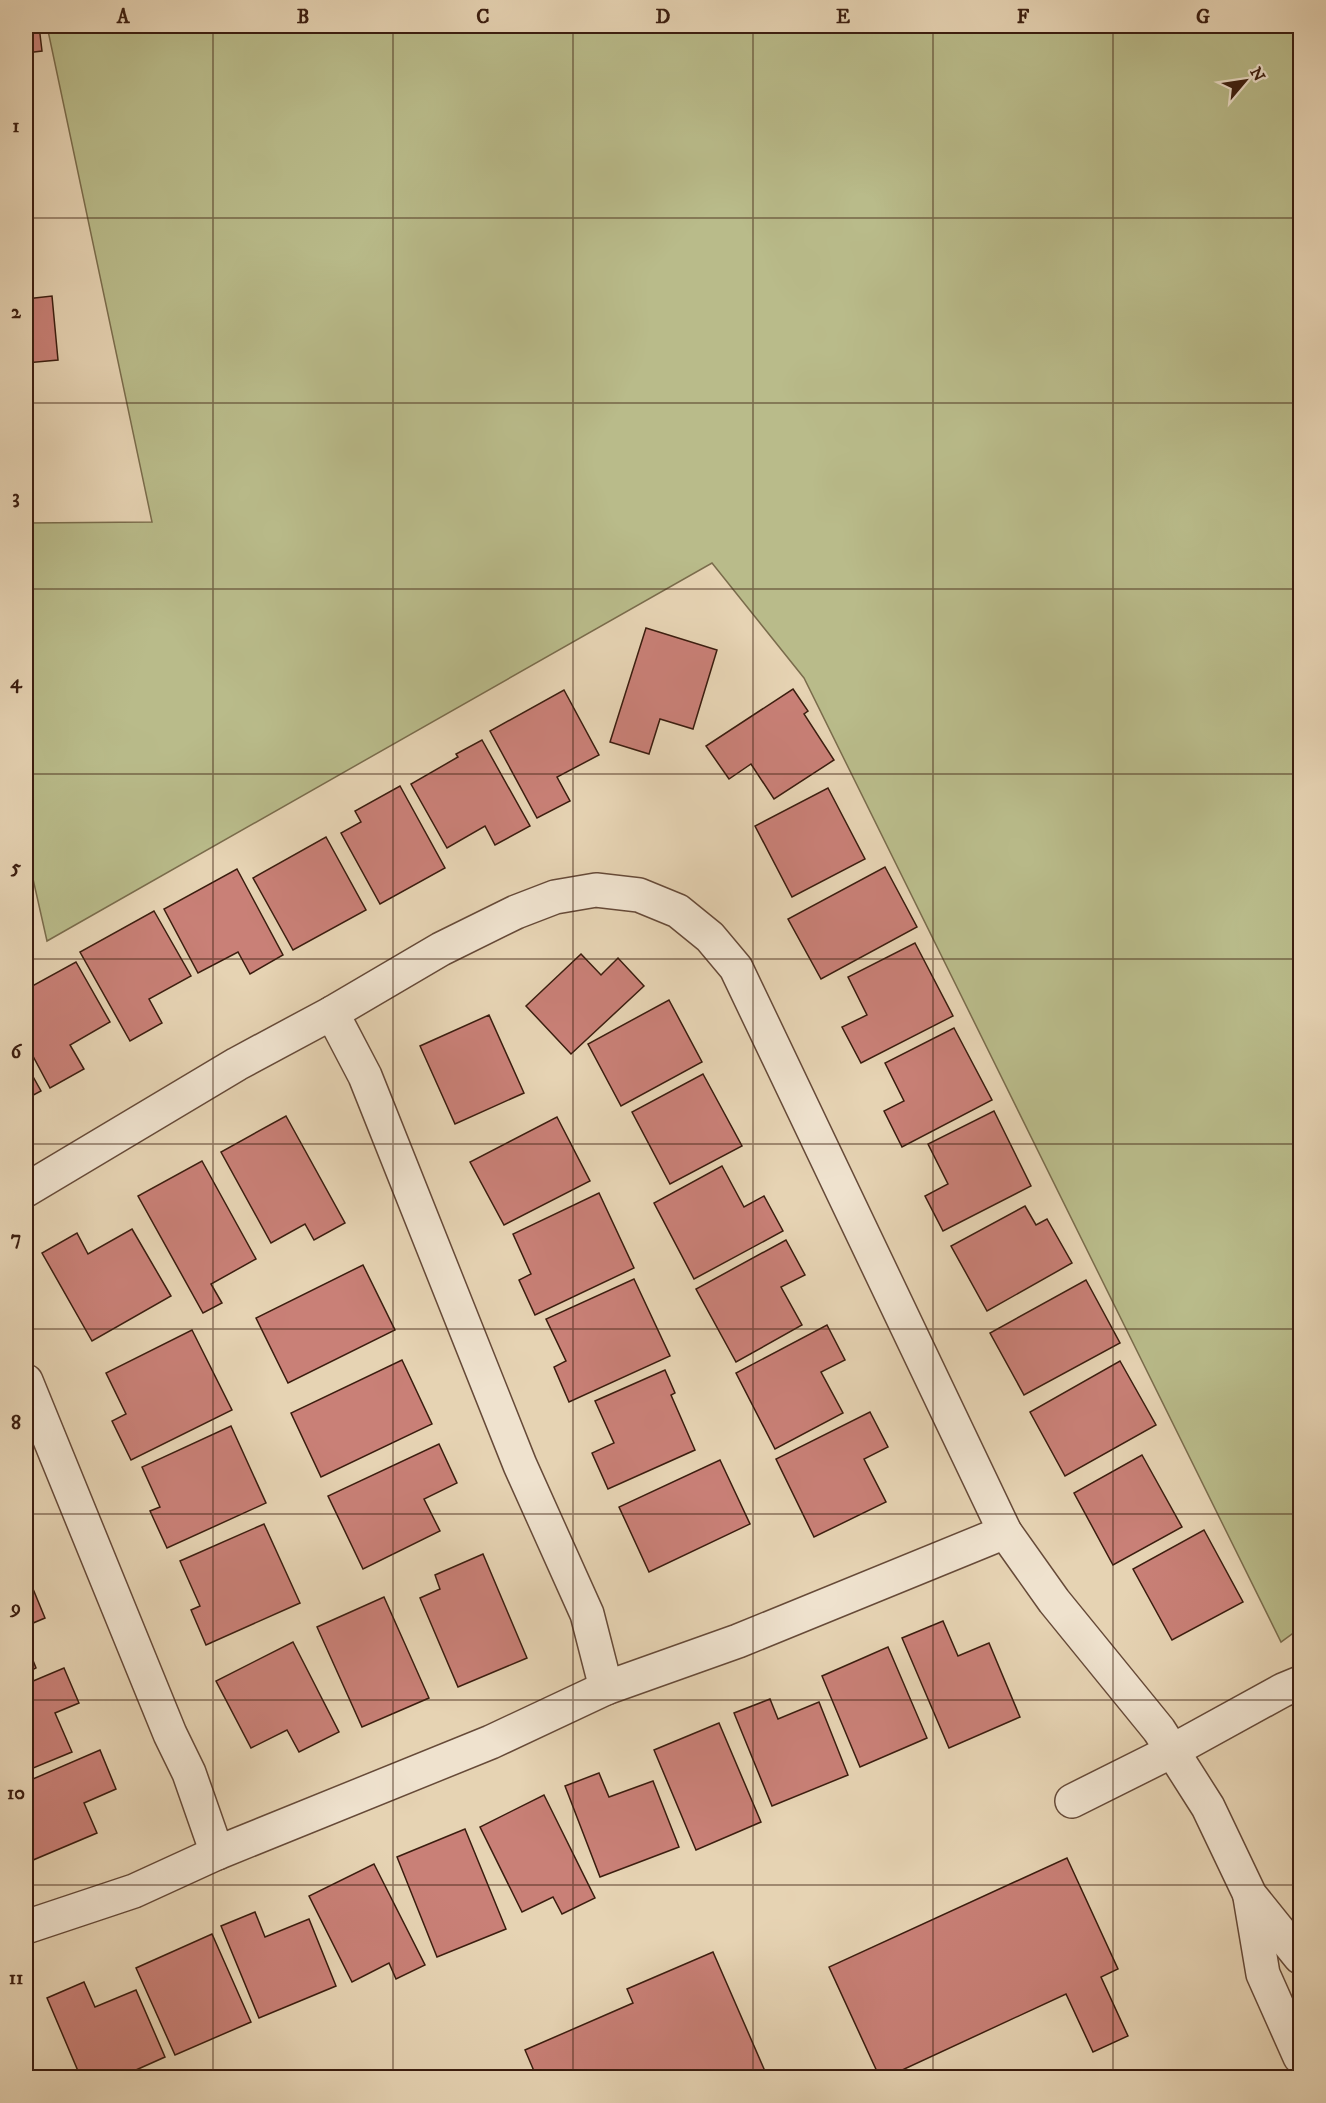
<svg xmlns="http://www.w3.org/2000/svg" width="1326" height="2103" font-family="'IM FELL DW Pica',serif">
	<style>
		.green { fill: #b9bb8a; stroke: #7a6c4c; stroke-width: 1.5 }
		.building { fill: #c98077; stroke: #3b1d0f; stroke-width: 1.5 }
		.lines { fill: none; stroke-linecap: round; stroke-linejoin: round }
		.minor-casing { stroke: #664a38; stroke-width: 36 }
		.minor { stroke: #efe2ce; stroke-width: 33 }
		.grid { fill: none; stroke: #3b1d0f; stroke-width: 1.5; stroke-opacity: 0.55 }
		.neatline { fill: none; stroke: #3b1d0f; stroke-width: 2 }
		.grid-label { font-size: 20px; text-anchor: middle; font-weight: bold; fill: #3b1d0f }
	</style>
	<rect width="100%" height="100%" fill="#e6d3b3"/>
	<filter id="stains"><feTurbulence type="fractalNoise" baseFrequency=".00333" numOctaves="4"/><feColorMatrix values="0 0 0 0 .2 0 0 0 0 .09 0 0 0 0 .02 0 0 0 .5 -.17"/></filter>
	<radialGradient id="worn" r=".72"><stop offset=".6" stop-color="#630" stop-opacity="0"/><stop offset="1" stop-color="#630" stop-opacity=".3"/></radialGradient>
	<!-- green -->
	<polygon class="green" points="47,26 1300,26 1300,1628 1281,1642 804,678 712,563 47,941 26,848 26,523 152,522"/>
	<!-- building -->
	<g class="building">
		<polygon points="26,26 39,26 42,51 26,53"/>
		<polygon points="52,296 58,360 26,363 26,299"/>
		<polygon points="646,628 717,650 693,729 660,719 649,754 610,742"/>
		<polygon points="793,689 808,711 804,714 834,760 774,799 751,764 729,779 706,746"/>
		<polygon points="564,690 599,755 557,777 570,801 537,818 490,731"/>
		<polygon points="482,740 530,826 495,845 485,826 447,848 411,784 458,757 456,754"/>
		<polygon points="400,786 445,868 380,904 341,833 361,822 355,811"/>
		<polygon points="828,788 865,859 792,897 755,826"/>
		<polygon points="326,837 366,910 293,950 253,878"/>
		<polygon points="885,867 917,927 821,979 788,919"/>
		<polygon points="237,869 283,955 250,974 238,952 198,973 164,909"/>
		<polygon points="154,911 191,976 149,999 162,1023 130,1041 80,952"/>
		<polygon points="915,943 953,1016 861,1063 842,1027 867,1015 848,977"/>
		<polygon points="581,954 601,975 618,958 644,986 571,1054 526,1006"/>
		<polygon points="76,962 110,1022 70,1045 84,1069 50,1088 26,1043 26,986 27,989"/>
		<polygon points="669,1000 702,1062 621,1106 588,1044"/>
		<polygon points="489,1015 524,1093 455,1124 420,1046"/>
		<polygon points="954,1028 992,1100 902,1147 884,1111 904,1101 885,1063"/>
		<polygon points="26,1064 41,1091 26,1099"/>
		<polygon points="703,1074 742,1146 670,1184 632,1112"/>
		<polygon points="994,1111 1031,1186 943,1231 925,1196 948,1184 928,1144"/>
		<polygon points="286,1116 345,1223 314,1240 305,1224 271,1243 221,1152"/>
		<polygon points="557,1117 590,1181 504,1225 470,1162"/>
		<polygon points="202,1161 256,1259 211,1284 222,1303 203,1313 138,1196"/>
		<polygon points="722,1166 744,1207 764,1196 783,1231 694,1279 654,1203"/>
		<polygon points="599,1193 634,1268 535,1315 519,1280 531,1274 513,1234"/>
		<polygon points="1025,1206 1036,1225 1047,1219 1072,1263 987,1311 951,1246"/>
		<polygon points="132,1229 171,1296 92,1341 42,1253 77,1233 88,1254"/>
		<polygon points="786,1240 805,1275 781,1287 802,1325 736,1362 696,1289"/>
		<polygon points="363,1265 395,1330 288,1383 256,1318"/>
		<polygon points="634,1279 670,1356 569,1402 554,1367 566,1361 546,1319"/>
		<polygon points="1086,1280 1120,1343 1024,1395 990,1333"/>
		<polygon points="827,1325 845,1360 821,1372 843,1413 775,1449 736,1373"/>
		<polygon points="192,1330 232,1410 131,1460 112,1421 126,1414 106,1373"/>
		<polygon points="402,1360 432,1424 321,1477 291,1413"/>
		<polygon points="1120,1361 1156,1425 1065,1476 1030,1412"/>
		<polygon points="665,1370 675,1393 671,1395 695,1450 608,1489 592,1453 614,1443 595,1401"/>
		<polygon points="870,1412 888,1447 864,1459 886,1502 814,1537 776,1459"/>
		<polygon points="231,1426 266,1503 167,1548 150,1511 160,1507 142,1467"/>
		<polygon points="439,1444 457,1483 424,1499 440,1531 363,1569 328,1496"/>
		<polygon points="1142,1455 1182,1527 1113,1565 1074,1493"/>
		<polygon points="720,1460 750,1524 649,1572 619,1507"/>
		<polygon points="264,1524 300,1603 206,1645 191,1610 200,1606 180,1561"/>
		<polygon points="1204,1530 1243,1602 1172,1640 1133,1569"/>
		<polygon points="483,1554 527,1658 458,1687 420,1598 440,1589 435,1575"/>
		<polygon points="31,1584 45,1618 26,1626 26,1586"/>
		<polygon points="384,1597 429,1698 362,1727 317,1627"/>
		<polygon points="943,1621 958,1656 989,1643 1020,1717 949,1748 902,1638"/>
		<polygon points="293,1642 339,1732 299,1752 287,1730 251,1748 216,1681"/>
		<polygon points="26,1643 36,1668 26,1673"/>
		<polygon points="888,1647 927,1738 860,1767 822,1676"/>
		<polygon points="64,1668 79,1703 55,1713 72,1752 26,1771 26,1684"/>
		<polygon points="770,1699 778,1719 819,1702 848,1775 772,1806 734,1713"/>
		<polygon points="719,1723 761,1822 696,1850 654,1750"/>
		<polygon points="100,1750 116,1789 84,1803 97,1833 26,1863 26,1782"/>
		<polygon points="599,1773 609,1797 653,1781 679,1847 600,1877 565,1786"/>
		<polygon points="544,1795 595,1898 562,1914 553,1897 522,1912 480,1827"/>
		<polygon points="465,1829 506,1929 437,1957 397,1857"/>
		<polygon points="1067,1858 1118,1969 1101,1977 1128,2036 1093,2052 1066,1994 885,2078 880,2078 829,1967"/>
		<polygon points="374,1864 425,1965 396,1979 389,1963 352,1982 309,1896"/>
		<polygon points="255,1912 265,1937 309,1919 336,1986 259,2018 221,1926"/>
		<polygon points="212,1934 251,2022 175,2055 136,1968"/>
		<polygon points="713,1952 768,2078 537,2078 525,2050 633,2003 627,1989"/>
		<polygon points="84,1982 95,2007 136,1990 165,2057 118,2078 81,2078 47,1998"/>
	</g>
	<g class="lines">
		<!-- minor casing -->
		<g class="minor-casing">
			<g id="minor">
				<polyline points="332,1013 365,1076 520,1465 587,1614 606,1688"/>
				<polyline points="26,1190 237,1064 332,1013 441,949 516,912 555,897 596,890 639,895 678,911 710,937 736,968 1005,1532 1054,1601 1159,1730 1208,1807 1250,1895 1300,1957"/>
				<polyline points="26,1381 170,1734 189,1773 217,1853"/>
				<polyline points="1072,1801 1172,1751 1283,1690 1300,1683"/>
				<polyline points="1250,1897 1263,1974 1300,2057"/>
				<polyline points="26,1927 134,1891 217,1853 491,1742 606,1688 738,1641 1005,1532"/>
			</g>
		</g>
		<!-- minor -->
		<use href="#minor" class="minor"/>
	</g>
	<!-- grid -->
	<path class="grid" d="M213,26v2052M393,26v2052M573,26v2052M753,26v2052M933,26v2052M1113,26v2052M26,218h1274M26,403h1274M26,589h1274M26,774h1274M26,959h1274M26,1144h1274M26,1329h1274M26,1514h1274M26,1700h1274M26,1885h1274"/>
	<!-- margin -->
	<rect width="1326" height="2103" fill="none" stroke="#e6d3b3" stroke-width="66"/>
	<!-- north arrow -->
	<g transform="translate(1245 81) rotate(61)" stroke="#efe2ce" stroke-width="4.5" paint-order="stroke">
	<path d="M0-4.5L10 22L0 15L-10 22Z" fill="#3b1d0f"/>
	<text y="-9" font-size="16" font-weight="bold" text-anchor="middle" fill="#3b1d0f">N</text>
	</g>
	<rect x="33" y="33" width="1260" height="2037" class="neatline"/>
	<g class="grid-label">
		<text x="123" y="23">A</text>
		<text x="303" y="23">B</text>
		<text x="483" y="23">C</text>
		<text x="663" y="23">D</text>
		<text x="843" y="23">E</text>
		<text x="1023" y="23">F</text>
		<text x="1203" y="23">G</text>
		<text x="16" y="132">1</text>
		<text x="16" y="318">2</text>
		<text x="16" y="503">3</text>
		<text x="16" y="688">4</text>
		<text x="16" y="873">5</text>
		<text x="16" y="1058">6</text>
		<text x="16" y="1244">7</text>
		<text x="16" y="1429">8</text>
		<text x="16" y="1614">9</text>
		<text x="16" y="1799">10</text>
		<text x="16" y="1984">11</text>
	</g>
	<rect width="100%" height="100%" filter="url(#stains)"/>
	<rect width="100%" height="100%" fill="url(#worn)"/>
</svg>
